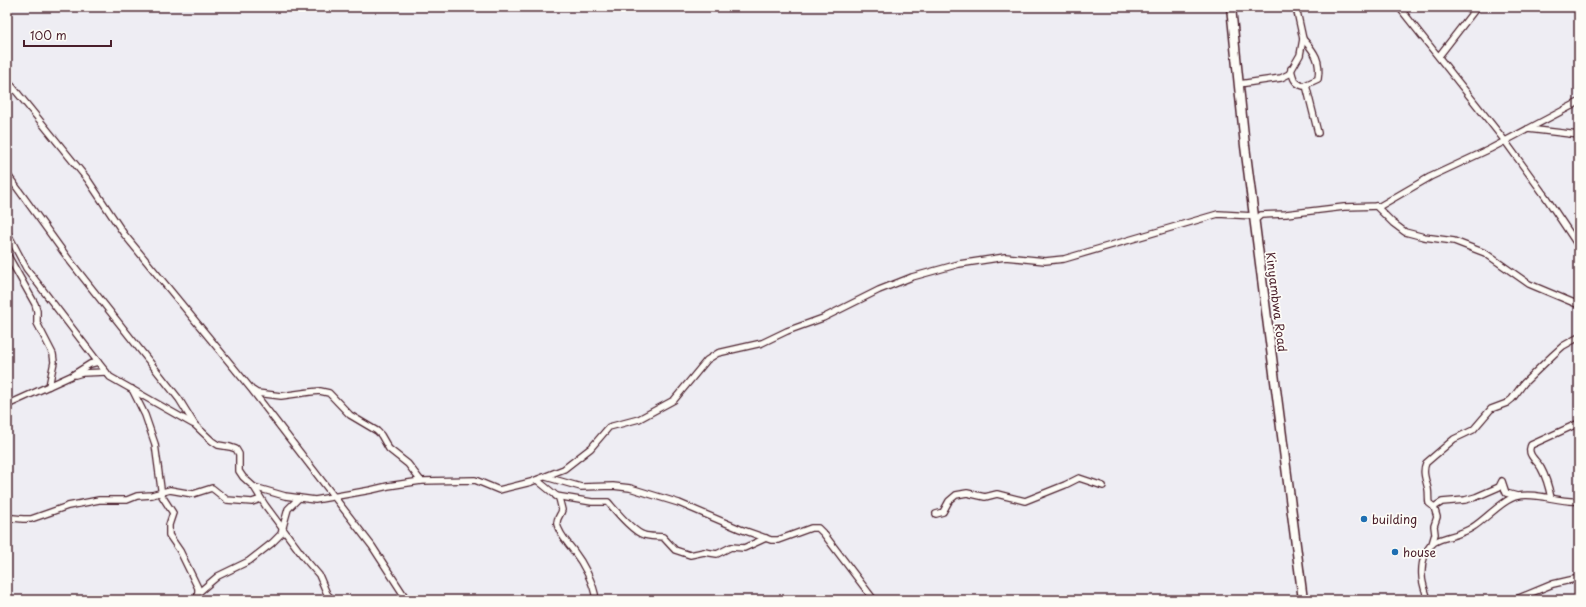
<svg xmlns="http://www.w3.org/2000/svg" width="1586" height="607" font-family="'Playpen Sans',sans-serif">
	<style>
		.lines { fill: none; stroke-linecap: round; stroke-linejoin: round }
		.street-casing { stroke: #4a1f2b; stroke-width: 8 }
		.secondary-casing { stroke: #4a1f2b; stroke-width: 11 }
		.street { stroke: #fdfcf7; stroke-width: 5.5 }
		.secondary { stroke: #fdfcf7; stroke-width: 8 }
		.poi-dot { fill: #1f6fb2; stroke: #fdfcf7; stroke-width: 1.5 }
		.labels { text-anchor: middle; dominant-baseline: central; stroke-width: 3.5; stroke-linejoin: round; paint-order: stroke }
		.street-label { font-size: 12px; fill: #4a1f2b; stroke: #fdfcf7 }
		.poi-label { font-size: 12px; fill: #4a1f2b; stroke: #fdfcf7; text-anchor: start }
	</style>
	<rect width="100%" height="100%" fill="#eeedf3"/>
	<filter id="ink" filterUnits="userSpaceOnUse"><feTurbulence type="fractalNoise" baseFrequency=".025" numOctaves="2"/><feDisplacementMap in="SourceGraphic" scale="8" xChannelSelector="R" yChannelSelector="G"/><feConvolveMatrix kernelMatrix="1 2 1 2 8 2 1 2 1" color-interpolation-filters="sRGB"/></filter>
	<g filter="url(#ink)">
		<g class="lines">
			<!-- street casing -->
			<g class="street-casing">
				<g id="street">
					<polyline points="1399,7 1505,141 1545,196 1579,247"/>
					<polyline points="1439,56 1477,7"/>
					<path d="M1291,69c2,9 3,14 12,17l15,-7c3,-18 -3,-27 -15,-40"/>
					<polyline points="7,80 88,180 124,234 252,390 372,546 407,600"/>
					<polyline points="1239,84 1281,78 1289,74 1300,55 1303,39 1296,7"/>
					<polyline points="1306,85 1318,133"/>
					<polyline points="1528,129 1579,135"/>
					<polyline points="7,174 70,261 179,399 195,425 212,441 218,445 230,447 236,449 239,454 239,471 243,477 254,487 285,496 315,500 371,490 388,486 421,481 475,480 499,490 531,482 564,469 591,448 609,427 639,419 674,400 707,360 718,353 762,343 787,331 823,318 879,290 912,277 959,264 1005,257 1045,261 1064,259 1218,214 1254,216"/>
					<polyline points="1376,206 1393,223 1405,232 1424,237 1454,241 1485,253 1529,284 1579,305"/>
					<polyline points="1255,220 1261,215 1286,214 1344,207 1380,206 1430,177 1490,149 1579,102"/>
					<polyline points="7,232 26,268 98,362"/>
					<polyline points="7,254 35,304 37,311 37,323 53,354 54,362 49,386 7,405"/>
					<polyline points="75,375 82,373 106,372"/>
					<polyline points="49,386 71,376 90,364 98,362 110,377 193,424"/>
					<polyline points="132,389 145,415 155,444 162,496 173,513 169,525 169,535 180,551 198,588 198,600"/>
					<polyline points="254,391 257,393 281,396 310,392 320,391 329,393 350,415 377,431 381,435 389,449 408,464 421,481"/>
					<polyline points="546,477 581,487 613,486 630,488 679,503 740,529 771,540 778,540 811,528 818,528 824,534 874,600"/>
					<path d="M537,480l22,18 3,12c-1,5 -6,8 -5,14 2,10 10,18 16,26 10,13 21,33 23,50"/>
					<polyline points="254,487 265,505 306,560 319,575 327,594 333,600"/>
					<path d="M556,496l36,6h16c8,9 25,30 36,33 6,2 13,1 19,2l12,13 15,5 14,-3 13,2 14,-7 13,1 22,-10"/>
					<path d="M1551,498c-2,-10 -5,-21 -10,-30 -3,-6 -10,-10 -11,-16 -1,-3 0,-4 1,-7l48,-22"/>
					<path d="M1434,507l-5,-4c-1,-4 0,-9 -1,-14 -2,-9 -6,-17 -2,-26l28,-24 19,-9 18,-21 16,-6 5,-4 12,-16 29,-28 10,-9 16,-9"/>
					<polyline points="936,514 943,512 949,501 956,495 967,493 985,497 997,494 1025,501 1065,485 1079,478 1103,486"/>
					<polyline points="7,519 13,518 23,519 31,519 68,506 99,500 127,500 137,496 152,495 170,490 193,494 212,488 227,500 252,502 261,499"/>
					<polyline points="1432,544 1435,534 1434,526 1437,517 1434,507 1442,502 1465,500 1476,497 1499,487 1502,481 1506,493 1517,496"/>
					<polyline points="198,593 218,576 249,561 272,543 281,534 288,509 299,498"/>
					<path d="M1428,600c-2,-8 -6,-16 -6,-24 -1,-13 3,-31 17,-36 11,-4 24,-6 34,-13 13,-8 30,-28 45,-31 20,-4 41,7 61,5"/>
					<polyline points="1514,600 1553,584 1579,578"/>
				</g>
			</g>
			<!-- secondary casing -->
			<g class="secondary-casing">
				<polyline id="secondary" points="1231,7 1245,146 1303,600"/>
			</g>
			<!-- street -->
			<use href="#street" class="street"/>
			<!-- secondary -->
			<use href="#secondary" class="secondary"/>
		</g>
	</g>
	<!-- markers -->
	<g class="poi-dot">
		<circle cx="1364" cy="519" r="4"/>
		<circle cx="1395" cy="552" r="4"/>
	</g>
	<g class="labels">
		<!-- street labels -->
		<g class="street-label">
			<text transform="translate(1277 302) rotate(83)">Kinyambwa Road</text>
		</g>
		<!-- poi labels -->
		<g class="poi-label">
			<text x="1372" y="519">building</text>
			<text x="1403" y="552">house</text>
		</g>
	</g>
	<!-- margin -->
	<rect width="1586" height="607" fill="none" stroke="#fdfcf7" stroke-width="24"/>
	<rect x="12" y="12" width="1562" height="583" fill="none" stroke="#4a1f2b" stroke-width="1.5" filter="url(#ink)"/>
	<!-- scale -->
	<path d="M24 40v6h87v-6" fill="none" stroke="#4a1f2b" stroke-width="2"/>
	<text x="30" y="40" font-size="12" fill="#4a1f2b" stroke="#fdfcf7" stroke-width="3" paint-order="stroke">100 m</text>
</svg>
